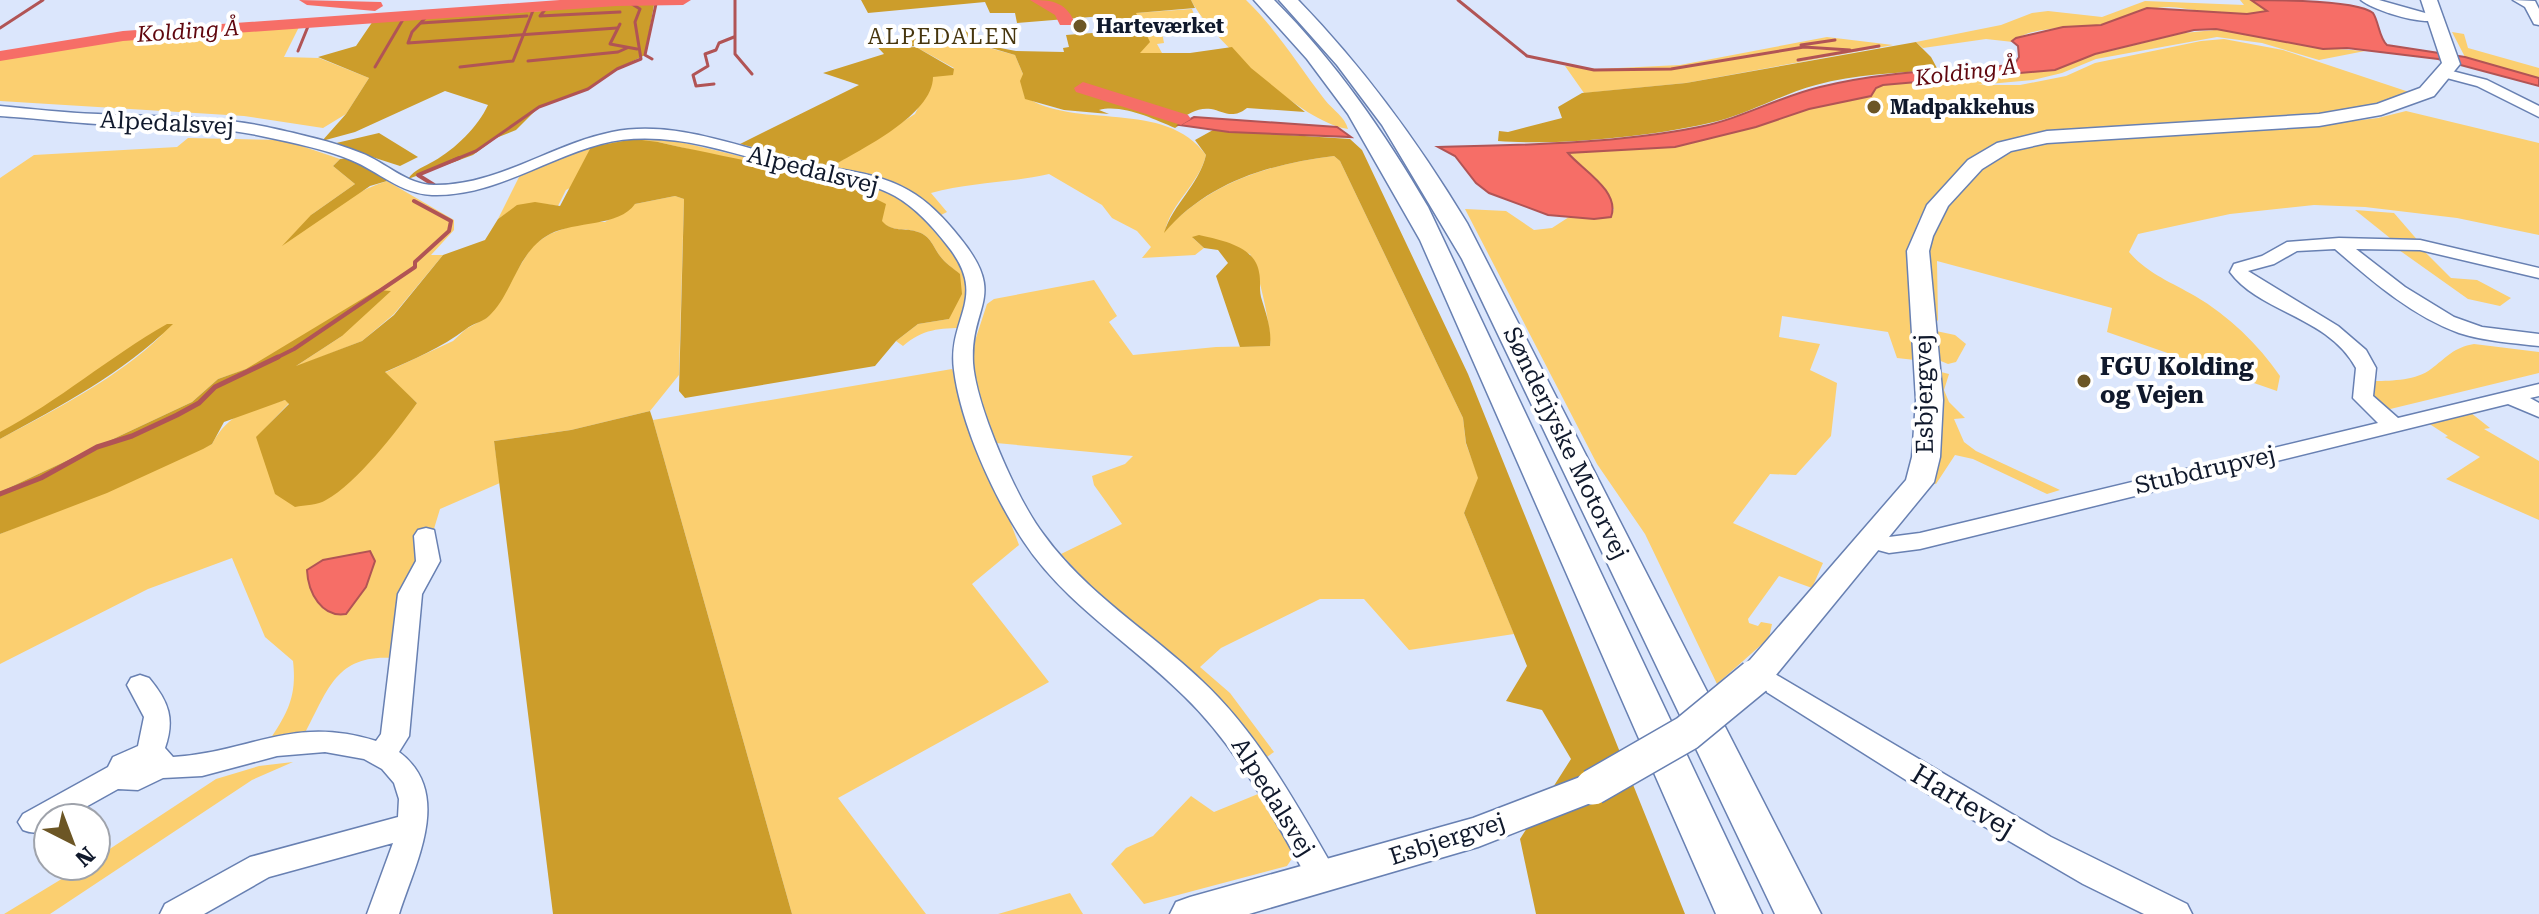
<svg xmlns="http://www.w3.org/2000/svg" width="2539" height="914" font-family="'Roboto Serif',serif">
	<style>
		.green { fill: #fbcf70 }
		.forest { fill: #cc9d2b }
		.water { fill: #f66e67; stroke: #b15455; stroke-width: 2 }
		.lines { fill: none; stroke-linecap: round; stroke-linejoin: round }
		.stream-far2 { stroke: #b15455; stroke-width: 3 }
		.stream-far1 { stroke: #b15455; stroke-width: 4 }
		.stream { stroke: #b15455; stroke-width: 5 }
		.river { fill: #f66e67; fill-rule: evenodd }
		.minor-casing { stroke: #6880b2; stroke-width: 3 }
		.major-casing { stroke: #6880b2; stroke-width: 3 }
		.highway-casing { stroke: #6880b2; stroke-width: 3 }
		.minor { fill: #fff; fill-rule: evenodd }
		.major { fill: #fff; fill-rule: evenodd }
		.highway { fill: #fff; fill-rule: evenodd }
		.major-bridge-casing { stroke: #6880b2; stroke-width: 38; stroke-linecap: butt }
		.major-bridge { stroke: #fff; stroke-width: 35 }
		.poi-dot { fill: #6c5625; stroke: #fff; stroke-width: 3 }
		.labels { text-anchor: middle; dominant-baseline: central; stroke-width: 8; stroke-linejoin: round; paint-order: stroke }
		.far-poi-label { font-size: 20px; font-weight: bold; fill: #10192c; stroke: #fff; text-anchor: start }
		.far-water-label { font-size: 22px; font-style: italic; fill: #60070e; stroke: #fff }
		.far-neighbourhood-label { font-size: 22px; letter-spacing: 2px; fill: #47360e; stroke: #fff }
		.street-label { font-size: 24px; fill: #10192c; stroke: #fff }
		.poi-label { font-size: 24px; font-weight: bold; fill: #10192c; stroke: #fff; text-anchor: start }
		.near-street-label { font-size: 28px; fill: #10192c; stroke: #fff }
	</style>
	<rect width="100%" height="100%" fill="#dbe6fc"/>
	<!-- green -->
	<g class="green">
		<path d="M1191,0h55c32,31 52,65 79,100 8,10 20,17 23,29 -42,-4 -138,-91 -157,-129z"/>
		<path d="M2240,0h11l16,11c-23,12 -71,-3 -98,-4 -26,0 -42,12 -66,17 -23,5 -75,1 -90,18l-27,-3 -63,9 -7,-6 85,-17 31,-12 16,-2 54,6 43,-16 99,4z"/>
		<polygon points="1192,9 1199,29 1162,32 1164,43 1157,44 1162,53 1139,53 1147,39 1135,13"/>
		<polygon points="299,27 284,57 319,58 369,78 346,114 323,128 244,116 0,101 0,57 96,42"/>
		<path d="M2225,29l84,18 56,4 -46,9 -57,-17 -45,-6 -121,22 -34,14 -29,7 -56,5h43l46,-9 29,-13 106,-22 23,-2 59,11 129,43 -67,22 -317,21 -82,50 -27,33 -11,32 7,109 -18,-2 -9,-26 -106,-16 -3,21 41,7 -10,26 27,13 -6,53 -35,39 -26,-1 -37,49 90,40 -11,25 -33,-12 -31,43 1,4 9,3 3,-4 11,2 -3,14 -52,46 -72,-150 -48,-70 -132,-255 41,2 28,19 18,-2 17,-11 25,2 20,-9c-7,-26 -30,-39 -47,-57l108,-6 81,-20 53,-18 62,-13 5,-8 7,-3 172,-15 18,-10 111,-27z"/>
		<polygon points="2452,32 2464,34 2468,48 2539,68 2539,78 2465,57"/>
		<polygon points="1827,37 1893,45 1686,83 1584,93 1565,66 1597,69 1680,65"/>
		<path d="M967,42l48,13 8,19 1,22c51,35 141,2 182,59 -7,29 -35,48 -41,76 45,-49 105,-67 169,-75l6,5 123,257 3,26 13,34 -15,35 50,121 -105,16 -45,-51h-44l-99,49 -21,19 30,26 44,59 -10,7 -157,-155 -46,-50 61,-30 -28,-39 -2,-9 33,-12 8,-8 -137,-13 -28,-81 19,-58 7,-5 100,-19 23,36 -8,6 24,33 83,-8 54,-1c2,-17 -12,-77 -20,-92l-57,-16 11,10 -9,7 -53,3 9,-11 -14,-16 -25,-13 -10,-13 -53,-31c-39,9 -79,8 -118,19l16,19 -8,4 -25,-20 -83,-29 84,-53 18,-37 21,-9 -38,-21z"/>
		<path d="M2406,111l133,32v92l-82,-17 -92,-11 -51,-2 -84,9 -92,20 -9,18c19,22 42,30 66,44 34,20 63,48 85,80l-3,15 -170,-59 5,-24 -175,-47 1,59 -3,4 -8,-83 24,-42 30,-29 30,-21 58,-11 268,-15 41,-5z"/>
		<path d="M640,136l32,4 203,48 34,15 60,68 -4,57c-26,0 -42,1 -62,18l-7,-5 22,-17 31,-5 10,-45c-6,-6 -14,-11 -19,-18 -7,-9 -9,-20 -22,-24 -13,-5 -26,1 -37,-11l1,-8 -5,-14 -60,-20 -159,-37 -92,48 -8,16c-26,-5 -39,-3 -60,13l22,-44 60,-27z"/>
		<path d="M188,138l96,2 56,19 -7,7 22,18 -44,31c27,-9 49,-26 76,-34l67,39v10l-23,25h12l-49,59 -32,27 -69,27 49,-32 -124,43 -26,23 -192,90v-53c56,-30 118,-61 163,-105l-35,25 -128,74v-255l34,-23 143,-8z"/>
		<path d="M675,196l9,3 -5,176 -29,36 -79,19 -77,11 6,42 -60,26 -7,23 -14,31 -26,95c-57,-4 -65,32 -88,75l-36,8c19,-29 28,-45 24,-80l-28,-24 -33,-79 -84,31 -148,75v-130l212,-90c19,-34 38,-33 73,-44l5,2 -34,36 161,-35 -33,-30 69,-32 13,-12 22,-12 45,-72 17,-11 32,-12h23l30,-18z"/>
		<polygon points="2355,210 2394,213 2420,243 2395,242"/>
		<polygon points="2353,246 2420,247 2451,278 2477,280 2511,298 2500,306 2468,299 2399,250 2359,249 2355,253"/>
		<polygon points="1936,331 1955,335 1966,344 1956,362 1948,364 1936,359"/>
		<path d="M2474,344l65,8v21l-157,38 -14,-15 7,-15c17,0 42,-1 56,-12 15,-11 23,-22 43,-25z"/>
		<polygon points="952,369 1019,545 972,584 1049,682 838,798 926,914 792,914 653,420"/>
		<path d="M1941,372l8,2 -5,16 5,12 16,16 -11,1 10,23 12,9 84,39 -13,4 -74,-35 -18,-4 -19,29 -6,-2c18,-33 6,-71 7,-107z"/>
		<polygon points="2471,413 2490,428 2484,429 2539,461 2539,520 2446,479 2480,457 2445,437 2448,436 2428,423"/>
		<polygon points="293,762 252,780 50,914 4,914 83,866 96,866 96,858 216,779 259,766"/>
		<polygon points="1258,794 1297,851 1287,866 1144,904 1111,864 1126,848 1153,836 1191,796 1214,812"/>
		<polygon points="1070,893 1083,914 998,914"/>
	</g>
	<!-- forest -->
	<g class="forest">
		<path d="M861,0h330l4,8 -59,5 14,29 -10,11h50l42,-6 19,21 54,44 -58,-4c-15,12 -24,3 -36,1 -13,-2 -23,5 -32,11l5,2 -9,6c-22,-9 -52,-24 -76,-18l10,4 -45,-4 -39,-11 -5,-18 3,-7 -8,-19 -41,-12 42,8 48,1 -1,-4 6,-1 -3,-12 53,-4 -4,-16 -98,8 -2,-10h-25l-5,-11 -117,11z"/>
		<path d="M631,1l23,4 -9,50 -28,14 -29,20 -49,18 -23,23 -20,8 -23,17 -65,24c7,-10 16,-12 26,-18 21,-12 44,-34 54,-56l-43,-14 -90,41 -33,9 24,-27 23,-36 -51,-21 38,-11 17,-25 169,-10z"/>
		<path d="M969,30l1,9 -71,9 17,-1 38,22 -1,6 -20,2c0,38 -72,72 -102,90l-91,-23 119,-59 -36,-12 61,-19 -14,-15z"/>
		<path d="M1916,42l15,15 7,13c-41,3 -83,4 -122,15 -34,9 -64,27 -98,36 -60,15 -159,25 -220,20l1,-10 9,1 54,-14 -4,-11 24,-14 104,-10z"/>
		<path d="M1213,130l137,9 12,11 106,224 217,540h-149l-16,-75 51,-80 -29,-49 -36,-9 21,-35 -63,-153 14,-35 -12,-35 -3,-25 -123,-257 -6,-5c-65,8 -126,26 -170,77 9,-29 35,-48 42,-78l-11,-15z"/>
		<polygon points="379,133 418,157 400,166 332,144"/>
		<path d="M634,139l24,3c68,16 168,30 228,62l-4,17c10,12 23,6 36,11 13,4 15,15 22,24 5,7 13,12 20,18l2,20 -13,25 -31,5 -22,17 -21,25 -190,32 -6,-7 5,-192 -9,-3 -40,8c-16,23 -60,17 -85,30 -34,18 -37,61 -62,83 -6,5 -16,7 -22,12 -25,19 -52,30 -81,43l32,31c-21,29 -60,80 -91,97 -8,5 -21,5 -31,7l-20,-13 -19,-57 33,-33 -4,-4 -61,22 -12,22 -9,5 -96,44 -107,41v-42l192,-90 26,-23 28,-10 131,-79 14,1 -49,45 -46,30 66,-25 32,-26 49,-60 42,-15 13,-21 19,-14 18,-3 25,4 31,-59z"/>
		<polygon points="350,158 373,169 387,181 370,186 282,246 311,215 355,184 333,166 340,159"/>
		<path d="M1199,235c22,5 56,11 60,37 2,9 0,16 2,25 5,17 11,32 9,49l-30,1 -24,-71 12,-13 -10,-13 -14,-2 -12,-11z"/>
		<path d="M167,324h6c-50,49 -112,82 -173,115v-7c59,-31 109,-75 167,-108z"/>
		<polygon points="650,411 653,420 792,914 553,914 494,441 571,430"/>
	</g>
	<!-- water -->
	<g class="water">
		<path d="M2251,0c27,0 106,0 122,13 6,9 6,25 14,32l78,12 74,21v8l-101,-27 -91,-11 -24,1 -107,-20 -22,1 -99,24 -40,16 -172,15 -7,3 -5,8 -62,13 -53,18 -81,20 -107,6c13,16 53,38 43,64l-17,2 -46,-4 -59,-22 -13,-10 -21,-27 -17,-9c85,-2 176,-3 261,-20 42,-8 79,-30 121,-40 63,-16 129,-17 194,-22l5,-8 -1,-11 -6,-5 4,-3 47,-11 38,-2 46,-17 100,6 20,-3z"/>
		<polygon points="1194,117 1337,127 1351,137 1229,132 1179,125"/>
		<path d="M370,551l5,10 -9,26 -20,27c-24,4 -38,-21 -39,-44l16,-10z"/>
	</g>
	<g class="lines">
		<!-- stream-far2 -->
		<g class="stream-far2">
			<polyline points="735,0 735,54 752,74"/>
			<polyline points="1458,0 1527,56 1594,70 1671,69 1804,47 1850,50"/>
			<polyline points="652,1 656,4 645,55 652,59"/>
			<polyline points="547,7 540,16 620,12"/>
			<polyline points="428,15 412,32 408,43 617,28"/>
			<polyline points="421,23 527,16"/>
			<polyline points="620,24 610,44 637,49"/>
			<polyline points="0,28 43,0"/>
			<polyline points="1801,45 1835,40"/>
			<polyline points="298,51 309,24"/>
			<polyline points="1798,60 1879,46"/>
			<polyline points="528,61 618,52 627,48"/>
			<polyline points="375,67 405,16"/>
			<polyline points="460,67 513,61 534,8"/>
			<polyline points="714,84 696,86 693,75 708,66 705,54 716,50 719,43 734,37"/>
			<polyline points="454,160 476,151 539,107 588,89 617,69 641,59 635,22 640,9 632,4 636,0"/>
		</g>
		<!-- stream-far1 -->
		<g class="stream-far1">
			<polyline points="434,185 418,175 459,158"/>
			<polyline points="274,359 294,349 415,267 415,262 449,231 451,221 414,201"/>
		</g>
		<!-- stream -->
		<polyline class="stream" points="0,494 41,478 97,447 132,436 177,415 199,403 215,387 278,357"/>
		<!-- river -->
		<g class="river">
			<polygon points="299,0 381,2 383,6 375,11 307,5"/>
			<polygon points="560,0 691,0 683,5 616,6 123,41 0,61 0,51 123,31"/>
			<path d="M1030,0c20,0 35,1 44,21l-2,4h-12l-5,-10z"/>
			<polygon points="1083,82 1188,115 1191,119 1181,125 1076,92 1074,88"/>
		</g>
		<!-- minor casing -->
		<g class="minor-casing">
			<g id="minor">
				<path d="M2361,0h18l64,18c-15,10 -68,-7 -82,-18z"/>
				<polygon points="2513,0 2535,1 2539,9 2539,25 2534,24 2525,7"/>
				<polygon points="2448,70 2487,80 2539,106 2539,117 2477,86 2443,77 2443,71"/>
				<path d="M0,106c33,3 65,7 98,8 57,3 112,1 169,13 31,7 64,14 94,26 24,9 46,32 73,32 63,1 118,-41 178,-53 64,-13 131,17 193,31 34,7 72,9 103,27 20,11 38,30 52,48 48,59 10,66 13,125 3,43 44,137 71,172 42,58 105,96 157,145 57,53 94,122 133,189l4,9 -4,9 -11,4 -11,-4c-37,-67 -72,-137 -128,-191 -52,-52 -119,-92 -160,-154 -30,-45 -63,-117 -70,-172 -7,-53 36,-72 -7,-125 -14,-18 -31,-37 -52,-49 -28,-16 -62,-17 -94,-25 -64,-15 -134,-45 -200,-27 -57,15 -108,53 -169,51 -31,-1 -54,-24 -81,-35 -27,-11 -57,-17 -85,-23 -56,-13 -112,-11 -169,-13 -32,-2 -65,-6 -97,-8z"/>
				<path d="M2339,238l81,2 119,28v10l-119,-28 -64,-1 49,38 49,30 28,10 57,7v12c-27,-3 -55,-5 -80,-13 -47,-17 -87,-52 -124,-84l-38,2 -23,13 -26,7 90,55 28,24 10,18 -3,28 25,22 141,-34v12l-9,2 9,5v14l-31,-13 -588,145 -31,4 -26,-7 -4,-6 4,-6 8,-2 18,5 31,-4 458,-110 -25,-25 3,-30c-28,-52 -96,-55 -126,-96l4,-8 28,-8 25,-14z"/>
				<path d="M426,528l8,2 6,31 -18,33 -13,142 -10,16c55,41 16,111 0,162h-32l26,-71 -124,34 -65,37h-44l5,-10 85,-47 148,-40 1,-18 -5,-16 -12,-14 -18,-10 -39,-7 -48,4 -75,20 -39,2 -25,12 -20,-1 -52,29h-18v10c-10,5 -15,6 -25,2l-5,-8 5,-8 85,-47 5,-10 25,-11 6,-29 -17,-32 4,-7 9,-3 9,3c20,24 26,41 16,70l8,9c79,-5 119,-42 203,-16l5,-7 17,-140 18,-33 -2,-25 4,-6z"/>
				<polygon points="1758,664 2051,837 2187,904 2192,914 2144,914 2083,884 1925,792 1749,681 1745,674 1749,667"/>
			</g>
		</g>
		<!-- major casing -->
		<g class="major-casing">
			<g id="major">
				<polygon points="2421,0 2437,0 2460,64 2434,96 2381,115 2319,126 2047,143 2011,151 1982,169 1948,206 1933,236 1929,251 1943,400 1940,457 1934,482 1767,686 1755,689 1743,686 1738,677 1743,668 1906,480 1912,457 1916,400 1907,251 1927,205 1968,160 1997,143 2047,131 2319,114 2377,104 2420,88 2442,63"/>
				<polygon points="1593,772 1606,777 1611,787 1606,797 1478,847 1249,914 1170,914 1176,902 1190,897 1473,818"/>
			</g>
		</g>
		<!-- highway casing -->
		<g class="highway-casing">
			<g id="highway">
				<path d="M1254,0h20c62,62 110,132 154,207l334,707h-46l-296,-674 -72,-126 -41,-55z"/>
				<path d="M1279,0h19c66,68 120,142 169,223l354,691h-46l-313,-655 -80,-134 -45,-60z"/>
			</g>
		</g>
		<!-- minor -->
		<use href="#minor" class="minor"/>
		<!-- major -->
		<use href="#major" class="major"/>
		<!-- highway -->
		<use href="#highway" class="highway"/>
		<!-- major-bridge casing -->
		<g class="major-bridge-casing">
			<polyline id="major-bridge" points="1593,787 1687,733 1755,677"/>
		</g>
		<!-- major-bridge -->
		<use href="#major-bridge" class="major-bridge"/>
	</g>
	<!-- markers -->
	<g class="poi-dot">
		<circle cx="1080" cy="26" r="8"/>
		<circle cx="1874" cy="107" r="8"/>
		<circle cx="2084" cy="381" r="8"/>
	</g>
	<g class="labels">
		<!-- far-poi labels -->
		<g class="far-poi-label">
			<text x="1096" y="26">Harteværket</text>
			<text x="1890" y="107">Madpakkehus</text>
		</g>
		<!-- far-water labels -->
		<g class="far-water-label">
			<text transform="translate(188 31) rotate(-4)">Kolding Å</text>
			<text transform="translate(1966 72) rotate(-7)">Kolding Å</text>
		</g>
		<!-- far-neighbourhood labels -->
		<g class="far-neighbourhood-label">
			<text x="944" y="36">ALPEDALEN</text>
		</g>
		<!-- street labels -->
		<g class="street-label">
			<text transform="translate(167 123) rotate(3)">Alpedalsvej</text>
			<text transform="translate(813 170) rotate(14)">Alpedalsvej</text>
			<text transform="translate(1924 394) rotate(-91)">Esbjergvej</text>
			<text transform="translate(1566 443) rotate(64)">Sønderjyske Motorvej</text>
			<text transform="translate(2205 470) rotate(-13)">Stubdrupvej</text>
			<text transform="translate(1273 797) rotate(58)">Alpedalsvej</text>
			<text transform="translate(1447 839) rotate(-18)">Esbjergvej</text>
		</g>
		<!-- poi labels -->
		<g class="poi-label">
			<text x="2100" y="367">FGU Kolding<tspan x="2100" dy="28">og Vejen</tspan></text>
		</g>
		<!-- near-street labels -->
		<g class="near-street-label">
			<text transform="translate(1963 801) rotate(31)">Hartevej</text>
		</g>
	</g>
	<!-- north arrow -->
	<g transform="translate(72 842) rotate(138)"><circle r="38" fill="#ffffff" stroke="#9fa3ab" stroke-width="2"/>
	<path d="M0-6L14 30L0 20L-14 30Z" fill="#6c5625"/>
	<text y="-12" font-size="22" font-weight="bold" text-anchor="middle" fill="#10192c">N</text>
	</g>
</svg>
